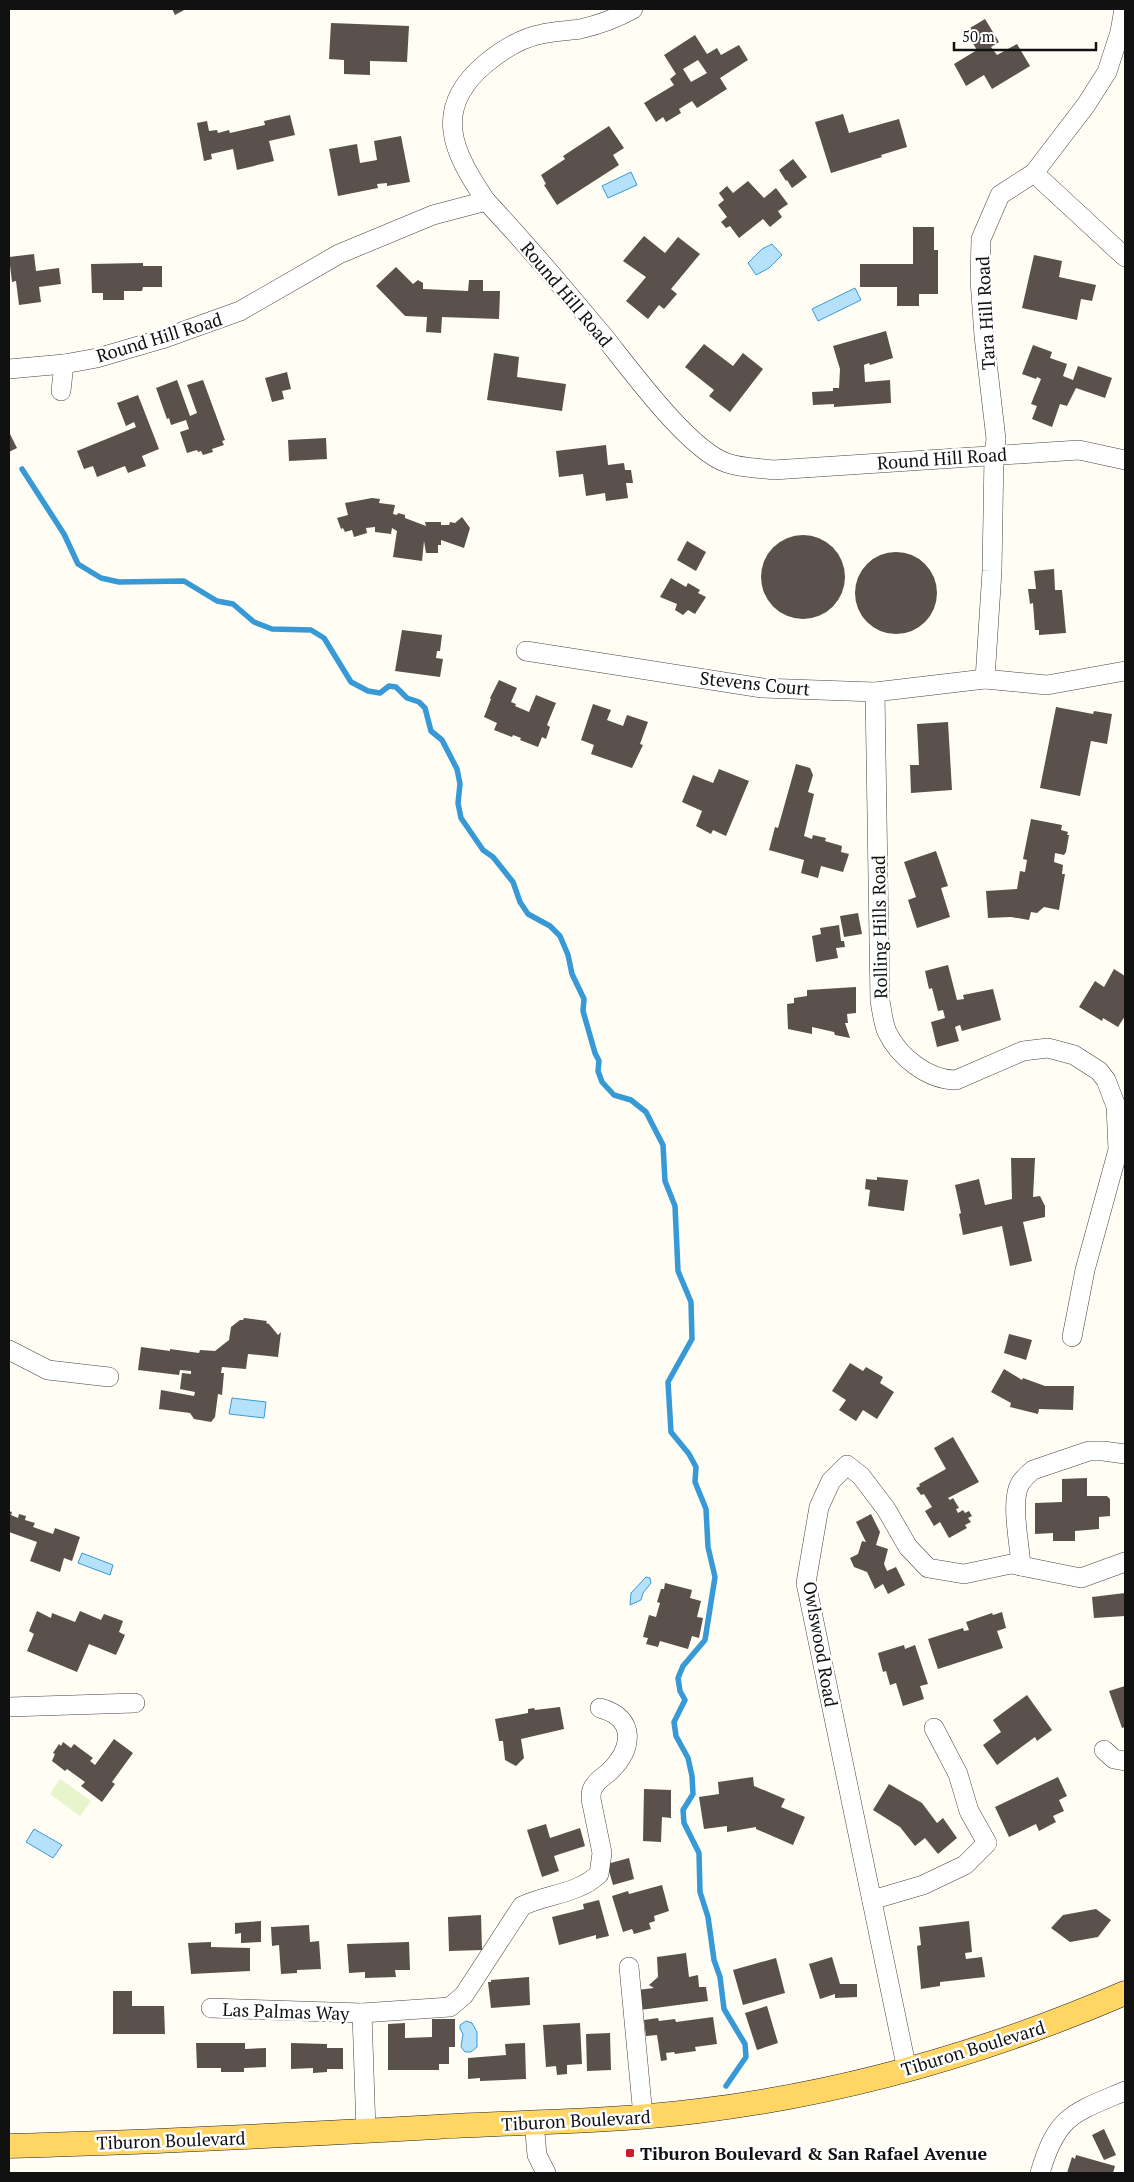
<svg xmlns="http://www.w3.org/2000/svg" width="1134" height="2182" font-family="'PT Serif',serif">
	<style>
		.pitch { fill: #e7f4cc }
		.water { fill: #b5e2fa; stroke: #379ad7 }
		.lines { fill: none; stroke-linecap: round; stroke-linejoin: round }
		.stream { stroke: #379ad7; stroke-width: 5.5 }
		.building { fill: #5a514c; fill-rule: evenodd }
		.minor-casing { stroke: #444; stroke-width: 20 }
		.major-casing { stroke: #222; stroke-width: 25 }
		.minor { stroke: #fff; stroke-width: 19 }
		.major { stroke: #ffd664; stroke-width: 24 }
		.poi-dot { fill: #cc1d29; stroke: #fff; stroke-width: 2 }
		.labels { text-anchor: middle; dominant-baseline: central; stroke-width: 5; stroke-linejoin: round; paint-order: stroke }
		.street-label { font-size: 18px; fill: #111; stroke: #fff }
		.poi-label { font-size: 18px; font-weight: bold; fill: #111; stroke: #fff; text-anchor: start }
	</style>
	<rect width="100%" height="100%" fill="#fffdf4"/>
	<!-- pitch -->
	<polygon class="pitch" points="60,1779 91,1801 80,1816 50,1794"/>
	<!-- water -->
	<g class="water">
		<polygon points="631,172 637,185 608,198 602,186"/>
		<polygon points="772,244 782,255 769,268 756,275 748,263 762,249"/>
		<polygon points="855,288 861,300 818,321 812,309"/>
		<polygon points="232,1398 266,1402 264,1418 229,1414"/>
		<polygon points="82,1553 113,1565 110,1575 78,1563"/>
		<polygon points="646,1577 650,1578 651,1583 643,1593 641,1600 630,1605 631,1593"/>
		<polygon points="34,1829 62,1845 53,1858 26,1842"/>
		<polygon points="466,2021 472,2023 477,2032 477,2047 471,2052 465,2052 461,2047 463,2034 460,2029 460,2025"/>
	</g>
	<g class="lines">
		<!-- stream -->
		<polyline class="stream" points="22,469 64,534 78,564 101,578 119,582 184,581 217,601 233,604 254,622 272,629 311,630 324,638 351,682 368,691 380,693 389,686 396,687 407,698 419,702 425,708 431,731 442,740 457,769 460,784 458,803 461,818 483,850 493,857 513,882 520,902 528,914 550,926 560,936 568,955 572,974 584,999 583,1011 595,1053 599,1061 598,1071 602,1082 614,1095 631,1100 646,1112 663,1145 665,1181 675,1206 678,1271 691,1302 692,1339 668,1382 671,1432 689,1454 696,1467 695,1482 706,1509 708,1547 715,1577 705,1640 683,1666 678,1678 680,1691 685,1700 674,1722 676,1736 688,1758 692,1776 693,1794 683,1810 684,1823 699,1853 700,1892 708,1917 714,1960 720,1977 724,2009 745,2044 746,2057 726,2086"/>
	</g>
	<!-- building -->
	<g class="building">
		<polygon points="172,9 186,9 175,15"/>
		<polygon points="985,19 999,42 991,47 997,55 1017,44 1030,66 992,89 984,75 966,86 954,64 977,50 965,31"/>
		<polygon points="331,23 409,26 407,62 370,61 370,75 344,74 344,60 329,59"/>
		<path d="M695,35l12,19 10,-6 4,7 18,-10 9,15 -28,18 7,11 -30,19 -5,-7 -13,8 2,4 -15,9 -3,-5 -7,5 -12,-19 30,-18 -4,-6 6,-5 -12,-19zM698,60l9,13 -16,9 -8,-13z"/>
		<polygon points="843,114 849,133 899,119 907,147 881,155 882,157 831,173 815,122"/>
		<polygon points="290,115 295,135 269,141 274,161 237,170 233,149 211,154 212,159 204,161 197,123 207,121 209,131 217,130 218,133 229,130 230,133 265,125 264,121"/>
		<polygon points="609,126 624,148 613,155 619,165 557,205 544,185 546,184 541,175 565,159 563,156"/>
		<polygon points="401,136 410,182 387,186 387,183 377,184 378,188 338,196 329,149 357,144 360,163 377,160 374,141"/>
		<polygon points="793,159 807,177 792,188 787,180 786,181 779,170"/>
		<polygon points="748,181 764,198 776,188 788,204 778,211 782,217 770,227 763,219 739,238 730,226 726,228 721,222 727,217 718,205 724,200 719,193 727,186 733,193"/>
		<polygon points="913,227 934,227 934,250 938,250 938,294 919,294 919,306 897,306 897,287 860,287 860,264 913,264"/>
		<polygon points="644,236 665,253 678,237 700,254 671,289 677,294 664,309 659,305 648,319 626,301 646,277 623,261"/>
		<polygon points="34,254 36,271 59,268 61,284 39,287 41,302 19,305 16,281 12,282 9,257"/>
		<polygon points="1034,255 1062,261 1059,277 1096,285 1092,301 1081,299 1077,320 1022,308"/>
		<polygon points="143,263 143,266 162,266 162,287 143,287 142,291 124,291 124,300 103,300 103,293 92,293 91,264"/>
		<polygon points="396,267 413,284 418,280 423,283 423,289 468,291 469,280 483,280 483,291 500,291 499,319 442,317 441,333 426,332 427,317 405,316 376,286"/>
		<polygon points="886,331 893,358 870,365 869,363 864,365 865,382 890,380 891,403 834,407 834,404 813,405 812,392 833,391 833,388 839,388 840,369 833,346"/>
		<polygon points="704,344 733,366 743,353 763,369 730,412 709,396 714,390 685,367"/>
		<polygon points="1033,345 1052,352 1050,358 1067,364 1063,376 1073,380 1078,366 1112,378 1105,398 1076,388 1067,406 1060,404 1052,427 1032,419 1037,406 1031,404 1041,379 1037,377 1036,379 1022,374"/>
		<polygon points="494,353 519,357 517,377 566,384 562,411 487,400"/>
		<polygon points="287,372 291,389 282,391 284,399 272,402 265,378"/>
		<polygon points="177,380 190,416 197,413 187,385 203,380 225,440 222,441 224,445 212,449 213,452 203,455 201,451 198,452 197,450 187,453 180,432 189,429 186,420 171,425 169,418 167,419 156,388"/>
		<polygon points="138,395 159,449 142,456 146,466 128,473 125,466 97,477 93,466 84,469 77,451 136,427 134,422 126,426 117,403"/>
		<polygon points="9,432 17,448 9,452"/>
		<polygon points="326,438 327,459 289,461 288,440"/>
		<polygon points="606,445 608,465 624,463 625,470 631,470 633,483 626,483 628,498 606,501 605,493 586,496 583,474 559,477 556,451"/>
		<polygon points="372,498 380,499 379,503 395,505 393,514 397,515 398,513 405,515 405,518 426,526 425,522 441,522 441,525 449,525 450,522 455,523 462,517 470,528 464,548 441,540 441,545 438,545 438,553 426,553 424,541 422,561 393,557 397,531 392,528 391,534 375,532 375,527 366,528 367,533 354,537 352,530 345,532 343,528 341,529 337,518 348,515 345,503"/>
		<circle cx="803" cy="577" r="42"/>
		<polygon points="687,541 706,552 696,571 677,560"/>
		<circle cx="896" cy="593" r="41"/>
		<polygon points="1054,569 1055,590 1062,590 1066,633 1039,635 1039,630 1035,630 1033,603 1030,604 1028,589 1036,589 1034,571"/>
		<polygon points="671,578 686,587 688,583 700,590 698,593 706,597 695,614 688,610 683,615 675,610 677,604 660,597"/>
		<polygon points="402,630 442,635 440,651 437,651 436,658 443,659 440,677 395,671"/>
		<polygon points="499,680 517,688 511,702 516,704 515,706 529,712 536,695 556,703 547,725 550,727 546,739 542,737 538,747 520,740 521,738 513,735 512,737 494,730 497,723 484,717 491,699 490,698"/>
		<polygon points="593,704 611,710 607,720 623,726 627,715 648,722 640,744 643,745 632,768 591,754 594,745 581,740"/>
		<polygon points="1056,707 1093,714 1094,711 1112,714 1107,744 1091,741 1080,796 1040,788"/>
		<polygon points="948,722 952,790 911,793 910,765 919,765 917,724"/>
		<polygon points="796,764 810,768 813,775 808,792 814,794 804,836 812,839 813,835 826,838 825,841 842,846 841,852 849,854 843,872 821,866 818,878 801,873 804,860 769,850 775,827 778,828"/>
		<polygon points="719,769 749,781 726,836 713,830 711,834 696,826 702,811 682,802 693,775 713,783"/>
		<polygon points="1031,819 1062,825 1061,830 1068,832 1067,835 1069,835 1066,852 1064,855 1055,853 1054,862 1063,865 1062,874 1065,874 1059,910 1044,907 1037,913 1031,912 1029,920 1011,917 988,918 986,891 1017,889 1020,871 1025,872 1027,860 1023,859"/>
		<polygon points="936,851 948,886 941,888 950,917 917,928 908,900 916,897 904,862"/>
		<polygon points="858,913 862,934 844,937 840,916"/>
		<polygon points="839,925 841,941 844,941 845,947 836,948 838,958 816,962 812,936 821,934 820,928"/>
		<polygon points="948,965 957,1000 964,999 963,995 993,989 1001,1020 962,1031 960,1025 955,1027 959,1041 937,1047 931,1022 945,1018 943,1010 938,1011 932,988 929,989 925,971"/>
		<polygon points="1114,969 1125,976 1125,1016 1118,1027 1103,1018 1102,1021 1079,1007 1095,981 1104,987"/>
		<polygon points="856,987 856,1013 847,1014 848,1023 845,1023 850,1038 835,1035 834,1032 812,1027 812,1034 788,1029 787,1004 794,1003 794,998 807,996 807,990"/>
		<polygon points="1011,1158 1035,1158 1033,1197 1040,1196 1045,1206 1045,1217 1023,1222 1032,1261 1010,1266 1002,1226 963,1235 959,1214 961,1213 955,1185 979,1179 985,1205 1012,1199"/>
		<polygon points="877,1177 908,1180 904,1211 868,1206 870,1190 865,1189 866,1179 877,1180"/>
		<polygon points="244,1318 267,1321 266,1323 269,1324 278,1335 281,1332 278,1357 248,1354 246,1369 222,1367 221,1373 224,1373 222,1395 218,1394 215,1417 211,1422 194,1419 190,1413 159,1409 161,1390 194,1396 195,1392 180,1389 182,1373 191,1374 191,1371 180,1370 179,1375 138,1370 141,1347 170,1351 170,1349 199,1353 200,1350 215,1351 229,1340 231,1327 240,1320 243,1320"/>
		<polygon points="1009,1334 1032,1340 1026,1360 1004,1353"/>
		<polygon points="850,1363 863,1371 866,1367 883,1377 880,1383 894,1392 877,1419 863,1410 856,1421 839,1410 846,1400 832,1391"/>
		<polygon points="1004,1369 1022,1380 1023,1378 1045,1386 1074,1386 1073,1410 1039,1409 1038,1414 1010,1407 1011,1403 991,1392"/>
		<polygon points="953,1437 979,1482 948,1498 950,1500 953,1498 959,1508 956,1509 958,1513 963,1510 965,1513 969,1511 972,1516 968,1518 971,1522 965,1525 967,1528 949,1538 940,1522 934,1526 925,1511 932,1507 924,1494 921,1495 916,1488 920,1486 919,1484 946,1469 934,1448"/>
		<polygon points="1087,1478 1087,1496 1107,1496 1110,1499 1110,1516 1099,1517 1099,1529 1075,1531 1075,1541 1053,1541 1053,1533 1035,1534 1035,1503 1062,1502 1062,1479"/>
		<polygon points="9,1511 12,1512 11,1515 18,1518 19,1514 26,1516 25,1520 35,1523 33,1527 53,1534 55,1528 80,1537 72,1561 64,1558 60,1572 30,1561 37,1542 9,1532"/>
		<polygon points="871,1514 880,1532 876,1545 888,1549 884,1564 887,1571 896,1567 905,1585 888,1594 883,1584 875,1589 867,1572 854,1567 850,1558 858,1554 862,1541 866,1542 856,1522"/>
		<polygon points="665,1583 692,1590 690,1598 701,1601 697,1617 703,1618 699,1638 692,1636 688,1649 660,1641 658,1647 646,1644 648,1638 643,1637 649,1615 656,1617 660,1603 657,1602 661,1589 664,1589"/>
		<polygon points="1125,1593 1125,1616 1094,1618 1092,1597"/>
		<polygon points="37,1611 51,1618 52,1613 75,1622 80,1611 101,1620 104,1614 123,1621 119,1632 125,1635 116,1655 89,1644 77,1672 27,1651 34,1634 29,1631"/>
		<polygon points="1002,1612 1006,1628 997,1631 1003,1648 938,1669 928,1639 963,1628 964,1631 969,1630 966,1622 992,1613 993,1615"/>
		<polygon points="904,1645 905,1649 915,1645 928,1684 920,1686 924,1699 903,1706 896,1683 890,1685 886,1671 883,1672 878,1653"/>
		<polygon points="1125,1686 1125,1727 1122,1728 1109,1691"/>
		<polygon points="1027,1695 1052,1730 1037,1741 1035,1737 997,1765 983,1745 1001,1732 993,1720"/>
		<polygon points="560,1707 564,1729 521,1739 524,1758 516,1766 505,1760 503,1741 499,1741 495,1719 528,1713 528,1709 534,1708 535,1710"/>
		<polygon points="114,1739 133,1753 112,1782 115,1784 102,1802 81,1786 85,1782 67,1769 65,1771 52,1761 55,1754 53,1753 59,1744 61,1746 63,1742 71,1748 74,1744 93,1758 90,1761 95,1765"/>
		<polygon points="753,1777 754,1786 785,1799 781,1807 805,1817 793,1845 756,1829 756,1827 727,1832 727,1826 704,1829 699,1797 719,1794 718,1782"/>
		<polygon points="1058,1777 1067,1796 1059,1800 1064,1811 1053,1816 1056,1822 1039,1831 1036,1824 1009,1837 995,1807"/>
		<polygon points="889,1784 922,1803 937,1823 943,1818 957,1838 938,1854 925,1838 915,1846 900,1827 873,1810"/>
		<polygon points="644,1789 671,1790 671,1818 662,1817 661,1842 643,1841"/>
		<polygon points="546,1824 550,1838 580,1828 585,1846 554,1856 559,1871 542,1877 527,1830"/>
		<polygon points="629,1858 634,1879 613,1885 607,1864"/>
		<polygon points="662,1885 669,1911 654,1916 655,1921 649,1923 651,1929 634,1934 632,1929 623,1932 612,1896 628,1891 629,1894"/>
		<polygon points="599,1900 609,1936 596,1939 596,1935 559,1945 552,1917 584,1909 583,1904"/>
		<polygon points="1096,1909 1111,1920 1098,1937 1070,1942 1051,1928 1063,1915"/>
		<polygon points="481,1915 482,1950 449,1951 448,1917"/>
		<polygon points="261,1921 261,1942 241,1943 241,1933 235,1934 235,1923"/>
		<polygon points="969,1921 972,1952 965,1953 966,1959 982,1957 985,1977 940,1982 940,1986 921,1989 917,1946 921,1945 919,1927"/>
		<polygon points="309,1925 310,1942 319,1941 321,1969 297,1970 297,1973 281,1974 279,1945 272,1946 271,1927"/>
		<polygon points="211,1942 211,1947 250,1948 250,1971 191,1974 188,1943"/>
		<polygon points="409,1942 410,1970 395,1970 396,1977 365,1978 365,1972 349,1973 347,1944"/>
		<polygon points="686,1953 689,1977 698,1975 699,1987 706,1987 708,2001 640,2010 637,1990 654,1988 649,1985 658,1977 657,1957"/>
		<polygon points="832,1957 840,1984 857,1984 857,1997 835,1998 835,1994 820,1999 809,1964"/>
		<polygon points="776,1958 785,1993 743,2005 733,1970"/>
		<polygon points="529,1977 530,2005 491,2008 488,1982 491,1982 491,1980"/>
		<polygon points="113,1991 132,1991 132,2006 164,2006 165,2034 113,2034"/>
		<polygon points="767,2006 778,2043 757,2050 745,2013"/>
		<polygon points="713,2017 717,2044 695,2047 696,2051 675,2054 674,2052 666,2053 667,2060 661,2061 657,2035 646,2036 644,2020 658,2018 659,2021 675,2019 676,2022"/>
		<polygon points="432,2019 455,2019 455,2047 449,2047 449,2064 439,2064 439,2070 388,2070 388,2024 405,2023 405,2038 432,2037"/>
		<polygon points="580,2023 582,2064 567,2065 567,2074 557,2075 556,2066 546,2067 543,2025"/>
		<polygon points="610,2033 611,2070 587,2071 586,2034"/>
		<polygon points="196,2043 245,2043 245,2049 266,2048 266,2067 244,2068 244,2072 221,2072 221,2068 197,2068"/>
		<polygon points="291,2043 327,2044 327,2048 343,2048 343,2069 327,2069 327,2072 313,2073 313,2068 291,2069"/>
		<polygon points="525,2043 526,2079 480,2081 480,2078 468,2079 468,2058 506,2055 505,2044"/>
		<polygon points="1104,2129 1116,2155 1104,2160 1092,2135"/>
		<polygon points="1076,2155 1115,2166 1113,2173 1067,2173 1072,2157 1075,2159"/>
	</g>
	<g class="lines">
		<!-- minor casing -->
		<g class="minor-casing">
			<g id="minor">
				<polyline points="1034,173 1125,257"/>
				<path d="M486,201c-34,-50 -54,-92 -1,-137 17,-14 35,-26 57,-30 12,-3 25,-3 38,-5 18,-4 37,-11 53,-20"/>
				<path d="M9,369l55,-5 33,-6 65,-19 78,-28 99,-57 94,-39 53,-14c40,42 77,87 115,132 27,33 87,117 126,130 14,5 31,5 46,7l306,-20 46,10"/>
				<polyline points="61,391 64,364"/>
				<polyline points="526,651 762,688 875,692 985,679 1047,685 1125,671"/>
				<polyline points="985,679 992,571 994,455 996,439 984,336 980,280 981,239 1000,195 1034,173 1086,105 1107,72 1120,32 1124,9"/>
				<path d="M875,692l5,309c2,10 3,22 7,31 12,25 41,48 69,48l67,-29 25,-3 26,7 25,16 7,9 10,26 2,44 -33,120 -13,67"/>
				<polyline points="9,1350 48,1370 109,1377"/>
				<path d="M1021,1566c-1,-20 -11,-65 -1,-82 3,-5 8,-10 13,-14l56,-19h14l22,3"/>
				<polyline points="9,1707 135,1703"/>
				<polyline points="1104,1750 1114,1759 1125,1761"/>
				<polyline points="872,1900 923,1885 965,1865 987,1843 969,1811 958,1774 934,1728"/>
				<polyline points="629,1967 643,2116"/>
				<path d="M211,2008l151,5 88,-6 14,-12 58,-89c25,-12 56,-12 77,-32l3,-21 -11,-54c0,-5 0,-10 4,-14 3,-6 10,-9 14,-13 24,-23 28,-54 -9,-64"/>
				<polyline points="362,2013 366,2131"/>
				<polyline points="907,2070 806,1583 819,1507 831,1481 847,1465 861,1476 886,1509 908,1547 928,1568 964,1574 1011,1564 1081,1578 1125,1562"/>
				<polyline points="534,2122 537,2155 546,2173"/>
				<path d="M1040,2173c17,-58 33,-60 85,-82"/>
			</g>
		</g>
		<!-- major casing -->
		<g class="major-casing">
			<path id="major" d="M9,2146c142,-4 285,-11 427,-19 87,-5 175,-5 262,-16 148,-18 290,-59 427,-118"/>
		</g>
		<!-- minor -->
		<use href="#minor" class="minor"/>
		<!-- major -->
		<use href="#major" class="major"/>
	</g>
	<!-- markers -->
	<rect class="poi-dot" x="625" y="2148" width="10" height="10" rx="2.5"/>
	<g class="labels">
		<!-- street labels -->
		<g class="street-label">
			<text transform="translate(567 294) rotate(50)">Round Hill Road</text>
			<text transform="translate(985 313) rotate(-93)">Tara Hill Road</text>
			<text transform="translate(159 337) rotate(-17)">Round Hill Road</text>
			<text transform="translate(942 458) rotate(-4)">Round Hill Road</text>
			<text transform="translate(755 683) rotate(6)">Stevens Court</text>
			<text transform="translate(879 927) rotate(-91)">Rolling Hills Road</text>
			<text transform="translate(821 1644) rotate(80)">Owlswood Road</text>
			<text transform="translate(286 2011) rotate(2)">Las Palmas Way</text>
			<text transform="translate(973 2048) rotate(-17)">Tiburon Boulevard</text>
			<text transform="translate(576 2120) rotate(-3)">Tiburon Boulevard</text>
			<text transform="translate(171 2140) rotate(-2)">Tiburon Boulevard</text>
		</g>
		<!-- poi labels -->
		<g class="poi-label">
			<text x="640" y="2153">Tiburon Boulevard &amp; San Rafael Avenue</text>
		</g>
	</g>
	<!-- border -->
	<rect width="1134" height="2182" fill="none" stroke="#111111" stroke-width="20"/>
	<!-- scale -->
	<path d="M954 42v8h142v-8" fill="none" stroke="#111111" stroke-width="2.5"/>
	<text x="962" y="42" font-size="15" fill="#111111" stroke="#ffffff" stroke-width="4" paint-order="stroke">50 m</text>
</svg>
